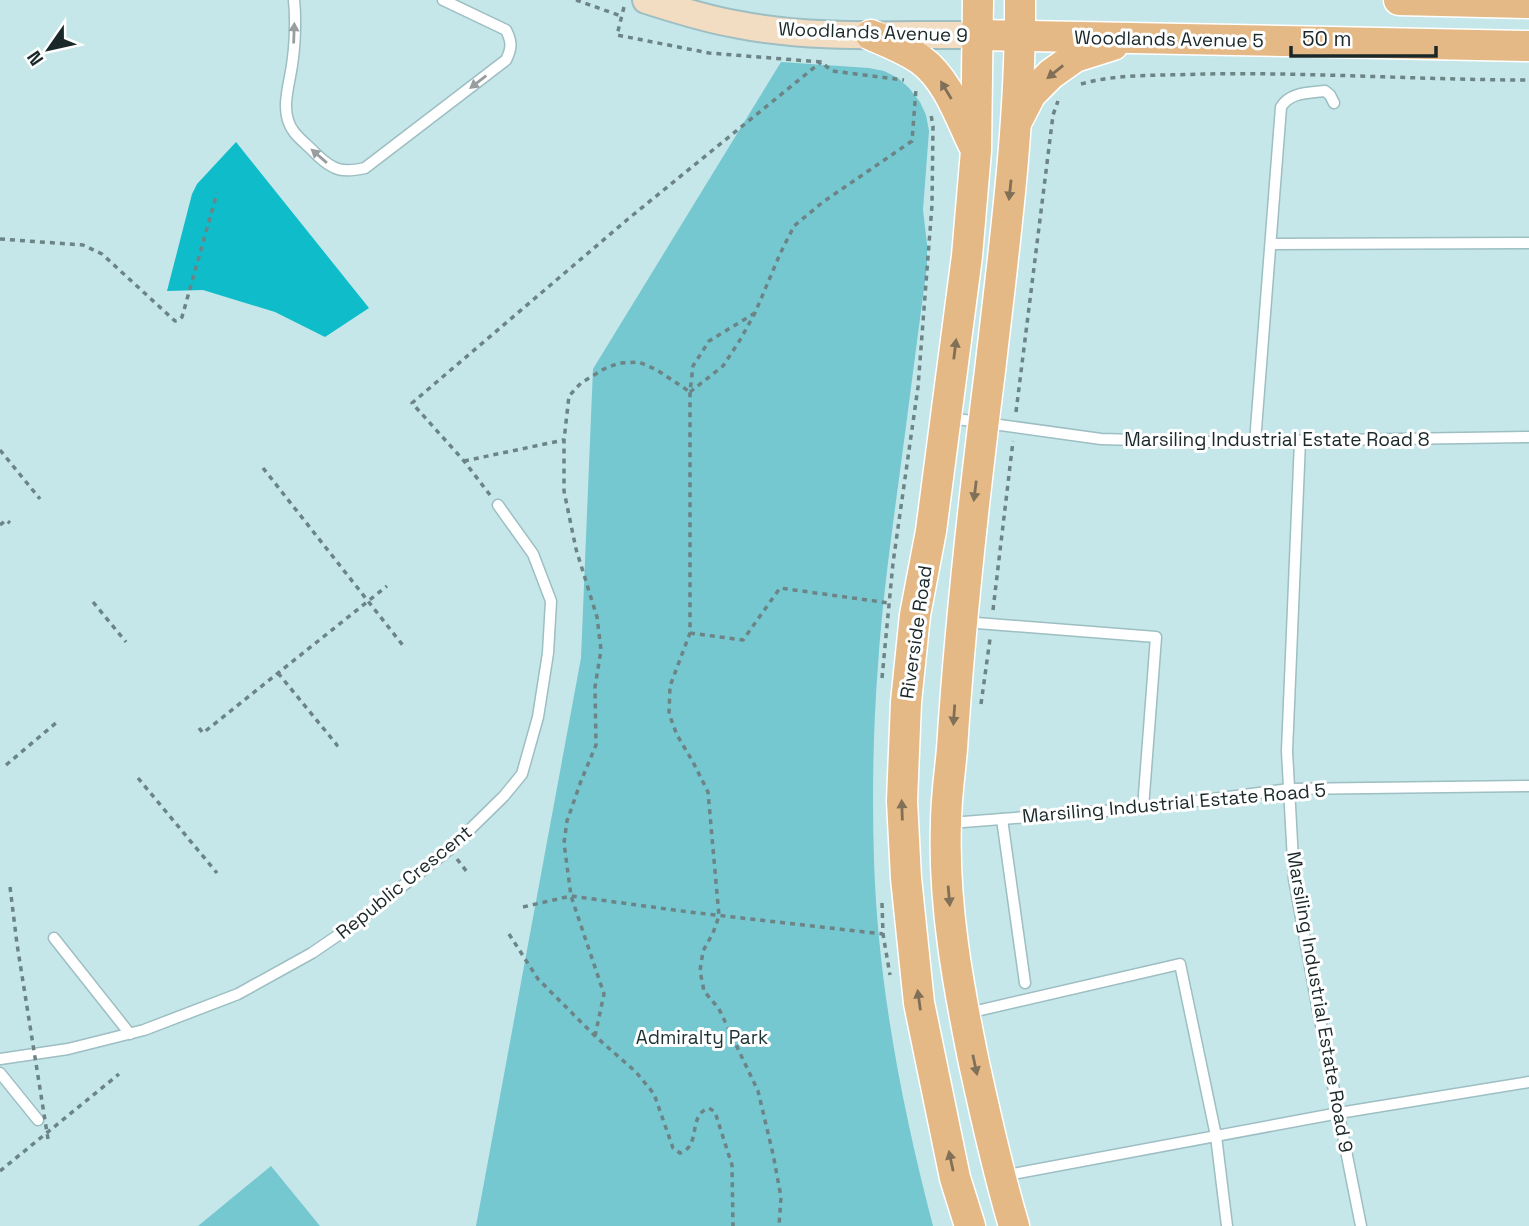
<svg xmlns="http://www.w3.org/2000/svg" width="1529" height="1226" font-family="'Space Grotesk',sans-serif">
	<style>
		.green { fill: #75c7d0 }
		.water { fill: #0fbcca }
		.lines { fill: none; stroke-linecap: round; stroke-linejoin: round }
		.service-casing { stroke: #9dbec2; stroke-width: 13 }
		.secondary-casing { stroke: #9dbec2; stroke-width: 30 }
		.primary-casing { stroke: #fff; stroke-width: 33 }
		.path { stroke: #6c8486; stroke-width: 3.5; stroke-dasharray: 5 5; stroke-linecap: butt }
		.service { stroke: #fff; stroke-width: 10 }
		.secondary { stroke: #f2dcc2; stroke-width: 26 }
		.primary { stroke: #e5b985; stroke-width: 30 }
		.path-bridge { stroke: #6c8486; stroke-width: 3.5; stroke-dasharray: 5 5; stroke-linecap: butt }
		.oneway { fill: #989e9f }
		.oneway2 { fill: #807058 }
		.labels { text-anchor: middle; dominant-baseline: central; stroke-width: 6; stroke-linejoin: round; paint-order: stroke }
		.street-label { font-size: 19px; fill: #1b282a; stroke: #fff }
		.park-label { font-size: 19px; fill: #1c3436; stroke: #fff }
	</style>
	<rect width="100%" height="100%" fill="#c5e7ea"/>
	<!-- green -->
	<g class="green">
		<path d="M781,62l88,6 15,3 14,7 11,10 11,14 6,13 3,16 -6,79 4,34v22c-10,73 -19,147 -29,220 -8,60 -16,119 -20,179 -5,65 -6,131 -4,196 4,123 28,246 59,365h-457l105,-568 12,-289z"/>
		<polygon points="271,1166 320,1226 198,1226"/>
	</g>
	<!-- water -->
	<polygon class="water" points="236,142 369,308 325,337 275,312 203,290 167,291 192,194 197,184"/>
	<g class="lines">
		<!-- service casing -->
		<g class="service-casing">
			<g id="service">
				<path d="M294,0c2,19 1,46 -2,65 -3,22 -13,47 2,67 6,8 16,15 23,23 17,16 26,18 48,13l141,-108c6,-12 6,-18 0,-30l-63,-30"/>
				<polyline points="1271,244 1529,243"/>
				<polyline points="950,418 1101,439 1207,442 1529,437"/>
				<polyline points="1300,441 1287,751 1294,879 1317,1005 1361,1226"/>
				<path d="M1255,442l26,-335c9,-15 28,-14 44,-16l5,4 4,8"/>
				<polyline points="964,622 1156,637 1143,808"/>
				<polyline points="1002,819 1025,983"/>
				<polyline points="950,823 1143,808 1289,789 1529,786"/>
				<polyline points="54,938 130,1034"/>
				<polyline points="968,1013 1180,964 1216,1136 1227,1226"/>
				<polyline points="0,1059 68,1049 144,1030 238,994 312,953 350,927 450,849 504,796 522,774 538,717 548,653 551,601 533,554 498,505"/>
				<polyline points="0,1073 38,1120"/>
				<polyline points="1002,1176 1339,1113 1529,1082"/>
			</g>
		</g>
		<!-- secondary casing -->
		<g class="secondary-casing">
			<path id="secondary" d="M646,0c29,9 59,19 89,24 79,16 163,10 243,11"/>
		</g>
		<!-- primary casing -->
		<g class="primary-casing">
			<g id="primary">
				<polyline points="1399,0 1529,3"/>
				<path d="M871,35c16,7 35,14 50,25 26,19 38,55 52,84"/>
				<polyline points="978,35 1529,46"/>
				<polyline points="1018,119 1031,94 1051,74 1075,57 1113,45"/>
				<polyline points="970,1226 955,1178 919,1003 906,878 902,801 906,702 915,615 931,531 967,256 976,151 978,0"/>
				<path d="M1014,1226c-16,-54 -28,-108 -40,-163 -16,-78 -31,-160 -28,-240 0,-25 4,-50 6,-74 8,-127 22,-252 38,-378 14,-123 31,-247 30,-371"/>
			</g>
		</g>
		<!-- path -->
		<g class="path">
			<polyline points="576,0 621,16"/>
			<polyline points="624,7 617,35 709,53 821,62 832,71 904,80"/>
			<path d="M1081,84c39,-11 81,-8 122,-10 109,-2 217,6 326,6"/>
			<polyline points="0,239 83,245 102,254 175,321 179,320 182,317 217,193"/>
			<polyline points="755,313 709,341 693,366 690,392 690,633 670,686 669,714 677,735 693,762 708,792 719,916 713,933 703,951 700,971 704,991 719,1009 758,1091 773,1154 781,1197 779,1226"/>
			<polyline points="690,392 723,366 740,340 755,313 780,254 794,226 823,202 912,141 916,89"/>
			<polyline points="1016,412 1053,115 1058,101"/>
			<polyline points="0,450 40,499"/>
			<polyline points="464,461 564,440"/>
			<polyline points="263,468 405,648"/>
			<polyline points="490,495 464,461 412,403 628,219 821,62"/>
			<polyline points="0,525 6,520 10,523"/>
			<polyline points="93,602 126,642"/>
			<polyline points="993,610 1013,441"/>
			<polyline points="690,633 743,640 780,588 889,603"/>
			<polyline points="278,673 337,745 335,747"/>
			<polyline points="882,678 893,563 918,387 932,205 933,126 931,115"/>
			<polyline points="981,704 990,639"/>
			<polyline points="199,728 203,733 387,586"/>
			<polyline points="6,765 57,722"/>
			<polyline points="138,778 217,873"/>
			<polyline points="457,859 467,872"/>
			<polyline points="882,903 883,934 890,975"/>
			<polyline points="523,907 571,896 689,912 883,934"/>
			<path d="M509,934l29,45 57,57 41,36 18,22 19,54 7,5c22,-7 7,-38 29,-45l6,4 17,53 1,61"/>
			<polyline points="595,1036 604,994 571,896 564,843 567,821 581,781 596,745 595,687 601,650 597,617 576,549 564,491 564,440 569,396 581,383 604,369 619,363 639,362 657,370 690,392"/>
			<polyline points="0,1171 119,1074"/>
		</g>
		<!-- service -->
		<use href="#service" class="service"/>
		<!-- secondary -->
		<use href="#secondary" class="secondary"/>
		<!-- primary -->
		<use href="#primary" class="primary"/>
		<!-- path-bridge -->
		<polyline class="path-bridge" points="10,887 17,944 48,1139"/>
	</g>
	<!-- one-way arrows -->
	<defs><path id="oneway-solid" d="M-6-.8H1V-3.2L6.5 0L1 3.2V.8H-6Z" transform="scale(1.75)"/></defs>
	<g class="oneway">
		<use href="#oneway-solid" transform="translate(294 33) rotate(-88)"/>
		<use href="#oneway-solid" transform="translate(478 82) rotate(142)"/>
		<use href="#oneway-solid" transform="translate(319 156) rotate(-139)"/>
	</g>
	<g class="oneway2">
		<use href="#oneway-solid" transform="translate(1055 72) rotate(141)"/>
		<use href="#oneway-solid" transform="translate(946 90) rotate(-121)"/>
		<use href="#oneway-solid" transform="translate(1010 190) rotate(96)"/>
		<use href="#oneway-solid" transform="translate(955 349) rotate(-83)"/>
		<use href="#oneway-solid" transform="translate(975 491) rotate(97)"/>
		<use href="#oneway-solid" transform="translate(954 715) rotate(94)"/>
		<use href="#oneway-solid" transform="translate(902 810) rotate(-92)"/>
		<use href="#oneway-solid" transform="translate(949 896) rotate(85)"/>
		<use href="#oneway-solid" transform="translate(919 1000) rotate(-98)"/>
		<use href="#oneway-solid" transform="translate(975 1065) rotate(78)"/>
		<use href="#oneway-solid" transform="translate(951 1161) rotate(-102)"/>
	</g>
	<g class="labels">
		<!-- street labels -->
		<g class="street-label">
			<text transform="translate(873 32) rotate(2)">Woodlands Avenue 9</text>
			<text transform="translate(1169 39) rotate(1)">Woodlands Avenue 5</text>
			<text x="1277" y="439">Marsiling Industrial Estate Road 8</text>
			<text transform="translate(916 632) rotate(-82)">Riverside Road</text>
			<text transform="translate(1174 803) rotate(-5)">Marsiling Industrial Estate Road 5</text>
			<text transform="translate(404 882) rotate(-39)">Republic Crescent</text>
			<text transform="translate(1320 1002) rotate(80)">Marsiling Industrial Estate Road 9</text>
		</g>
		<!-- park labels -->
		<g class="park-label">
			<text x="702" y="1037">Admiralty Park</text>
		</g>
	</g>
	<!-- north arrow -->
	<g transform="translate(49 49) rotate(236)" stroke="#ffffff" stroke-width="5" paint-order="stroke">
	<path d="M0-5L12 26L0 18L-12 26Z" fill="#1b282a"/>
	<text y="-10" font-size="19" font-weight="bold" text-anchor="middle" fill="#1b282a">N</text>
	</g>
	<!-- scale -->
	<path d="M1291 46v10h145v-10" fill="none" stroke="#1b282a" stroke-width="3.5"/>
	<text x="1302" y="46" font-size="21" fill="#1b282a" stroke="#ffffff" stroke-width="5" paint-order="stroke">50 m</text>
</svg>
